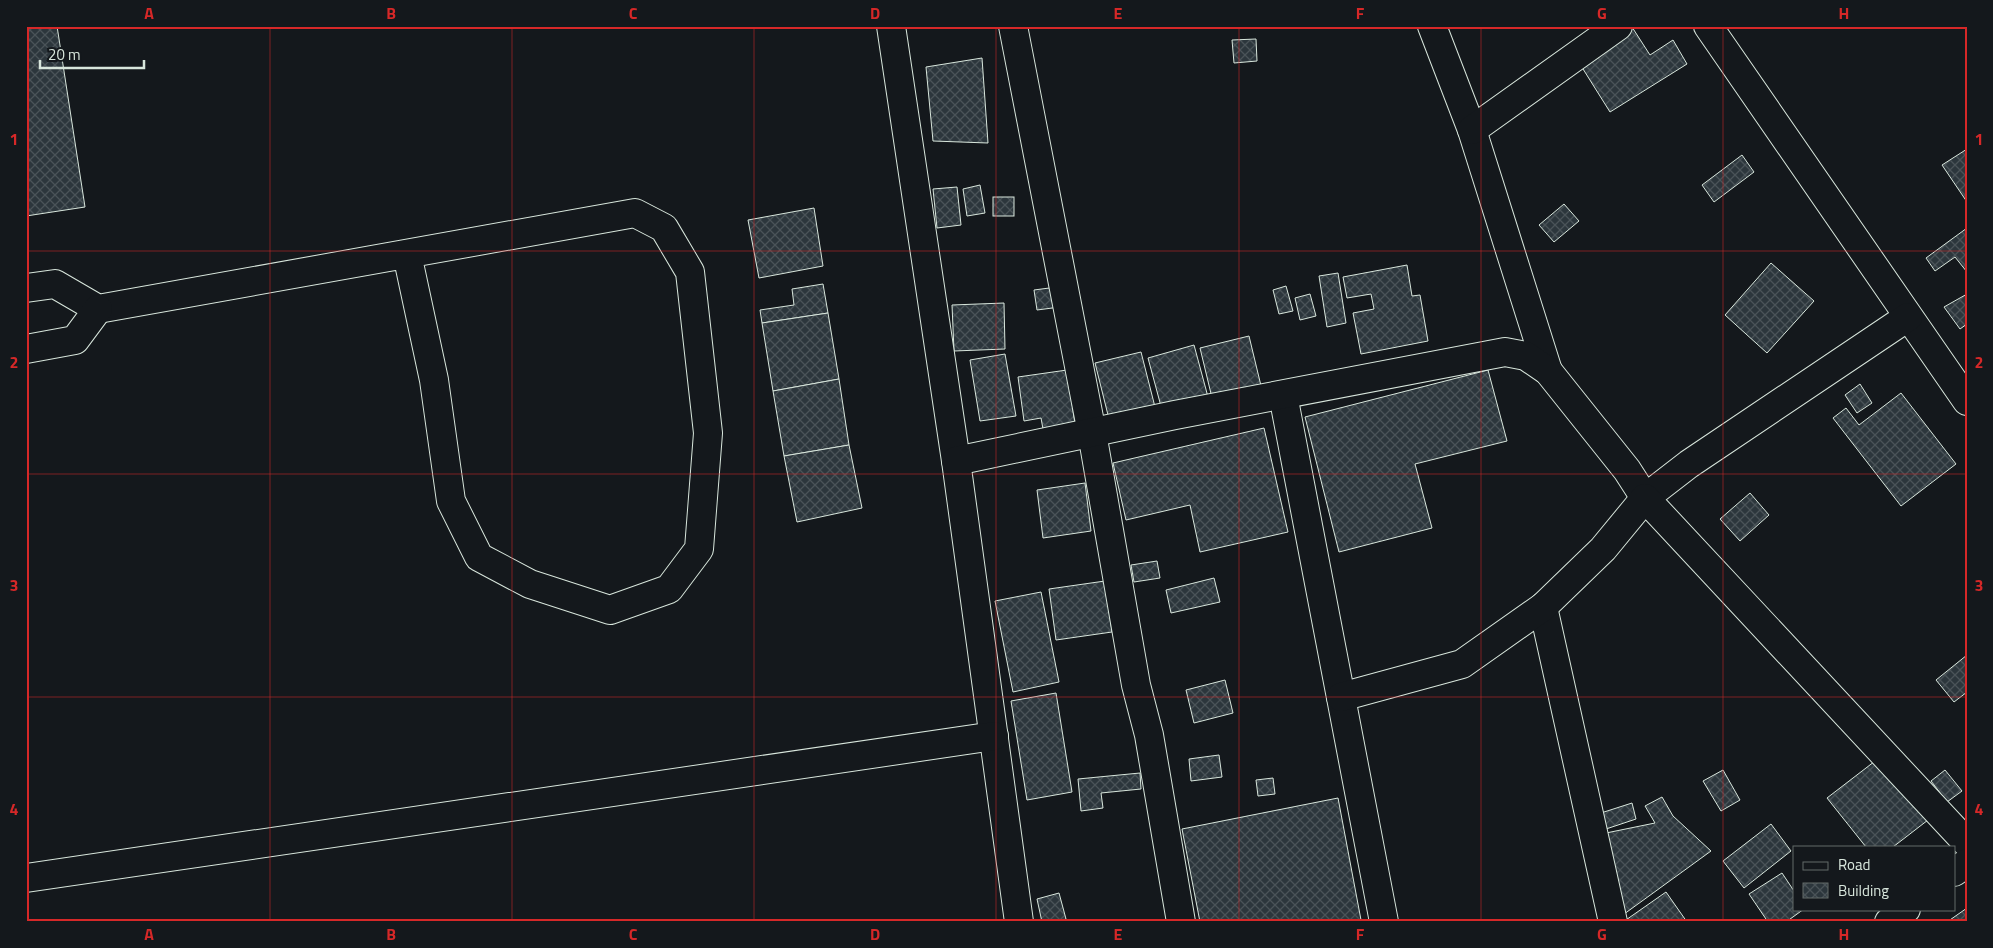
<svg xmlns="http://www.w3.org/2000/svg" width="1993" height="948" font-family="'Titillium Web',sans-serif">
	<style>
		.building { fill: url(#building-cross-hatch); stroke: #d8e6dc }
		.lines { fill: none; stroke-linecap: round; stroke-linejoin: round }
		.minor-casing { stroke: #d8e6dc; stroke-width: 30 }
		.minor { stroke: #14181c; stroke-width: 28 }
		.grid { fill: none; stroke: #d62828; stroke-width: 1; stroke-opacity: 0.55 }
		.neatline { fill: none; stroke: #d62828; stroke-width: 2 }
		.grid-label { font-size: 16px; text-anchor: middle; font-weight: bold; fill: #d62828 }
	</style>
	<defs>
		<pattern id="building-cross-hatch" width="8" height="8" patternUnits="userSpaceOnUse" patternTransform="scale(1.25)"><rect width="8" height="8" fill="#2c363c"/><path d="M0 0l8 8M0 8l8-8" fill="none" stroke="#4a5358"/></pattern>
	</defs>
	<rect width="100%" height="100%" fill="#14181c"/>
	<!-- building -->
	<g class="building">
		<polygon points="26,26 57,26 85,207 26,216"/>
		<polygon points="1632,27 1650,55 1673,40 1687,64 1610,112 1578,61"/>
		<polygon points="1256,39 1257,61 1234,63 1232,40"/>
		<polygon points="982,58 988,143 933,141 926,67"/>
		<polygon points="1967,149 1967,202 1942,165"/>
		<polygon points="1742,155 1754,172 1714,202 1702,185"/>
		<polygon points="980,185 985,213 967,216 963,189"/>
		<polygon points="957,187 961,225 937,228 933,189"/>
		<rect x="993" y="197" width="21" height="19"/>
		<polygon points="1564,204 1579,221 1554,242 1539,225"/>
		<polygon points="814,208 823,266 759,278 748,220"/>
		<polygon points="1967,228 1967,272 1955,257 1935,271 1926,258"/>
		<polygon points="1771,263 1814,301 1767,353 1725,315"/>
		<polygon points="1407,265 1412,296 1420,295 1428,341 1361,354 1353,313 1374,309 1371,294 1347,298 1343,277"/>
		<polygon points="1338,273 1346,323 1327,327 1319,276"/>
		<polygon points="823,284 828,313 762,323 760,310 794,305 792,289"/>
		<polygon points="1286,286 1293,311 1279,314 1273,290"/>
		<polygon points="1057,287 1060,307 1037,310 1034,290"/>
		<polygon points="1310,294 1316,316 1300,320 1295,298"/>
		<polygon points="1967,294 1967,324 1960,329 1944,307"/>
		<polygon points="1004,303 1005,349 954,351 952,305"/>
		<polygon points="828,313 839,379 773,391 762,323"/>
		<polygon points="1249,336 1262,390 1213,402 1200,348"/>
		<polygon points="1194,345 1208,397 1162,410 1148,358"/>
		<polygon points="1141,352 1155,407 1109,419 1095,363"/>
		<polygon points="1005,354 1016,416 980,421 970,360"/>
		<polygon points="1067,370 1075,424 1043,429 1041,418 1024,421 1018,377"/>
		<polygon points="1488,370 1507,441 1415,464 1432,528 1339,552 1305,417"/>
		<polygon points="839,379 849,445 784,456 773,391"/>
		<polygon points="1860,384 1872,403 1857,413 1845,395"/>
		<polygon points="1901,393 1956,464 1901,506 1833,418 1846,408 1859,425"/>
		<polygon points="1264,428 1288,532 1200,552 1190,505 1126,520 1113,463"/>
		<polygon points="849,445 862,508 797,522 784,456"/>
		<polygon points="1085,483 1091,531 1043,538 1037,490"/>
		<polygon points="1750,493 1769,515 1740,541 1720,519"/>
		<polygon points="1157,561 1160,578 1134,582 1131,565"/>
		<polygon points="1214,578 1220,602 1171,613 1166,590"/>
		<polygon points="1105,581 1112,632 1056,640 1049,589"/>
		<polygon points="1041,592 1059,682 1013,692 995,601"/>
		<polygon points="1967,655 1967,692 1954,702 1936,680"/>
		<polygon points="1225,680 1233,713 1194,723 1186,690"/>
		<polygon points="1056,693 1072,792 1027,800 1011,701"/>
		<polygon points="1219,755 1222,777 1191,781 1189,759"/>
		<polygon points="1879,758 1928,820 1893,847 1866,847 1827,798"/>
		<polygon points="1723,770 1740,800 1721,811 1703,781"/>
		<polygon points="1945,770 1962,791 1947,802 1931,781"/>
		<polygon points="1140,773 1141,789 1101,793 1103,808 1081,811 1078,779"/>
		<polygon points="1273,778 1275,794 1258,796 1256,780"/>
		<polygon points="1662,797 1673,816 1711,851 1620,917 1606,833 1655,823 1645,806"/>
		<polygon points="1338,798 1361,920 1200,922 1182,829"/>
		<polygon points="1632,803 1636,819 1606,829 1601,813"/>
		<polygon points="1771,824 1791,851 1744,888 1723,861"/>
		<polygon points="1782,873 1794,891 1794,909 1804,909 1786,922 1768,922 1749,894"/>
		<polygon points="1666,892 1687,922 1623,922"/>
		<polygon points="1059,893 1066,919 1057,922 1042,922 1037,899"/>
		<polygon points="1967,908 1967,922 1947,922"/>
	</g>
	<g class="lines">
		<!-- minor casing -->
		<g class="minor-casing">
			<g id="minor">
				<polyline points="891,26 956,461 1019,922"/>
				<polyline points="1013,26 1092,433 1136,685 1149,735 1181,922"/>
				<polyline points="1432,26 1472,130 1548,371"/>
				<polyline points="1708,26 1967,401"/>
				<polyline points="1472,130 1618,26"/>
				<polyline points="26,288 55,284 98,309 635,213 664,228 690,272 708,433 699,549 669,589 610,610 530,584 479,557 451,501 434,380 407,254"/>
				<polyline points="26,349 75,340 98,309"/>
				<polyline points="1283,395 1384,922"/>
				<polyline points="956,461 1175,415 1505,352 1526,356 1548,371 1627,470 1645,498 1689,464 1908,317"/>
				<polyline points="1543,607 1613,922"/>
				<polyline points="1341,697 1462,664 1543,607 1603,549 1645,498 1967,843"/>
				<polyline points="1954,872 1967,863"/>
				<polyline points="26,878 994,736"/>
				<polyline points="1889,922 1906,909"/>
			</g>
		</g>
		<!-- minor -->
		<use href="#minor" class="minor"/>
	</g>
	<!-- grid -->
	<path class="grid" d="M270,26v896M512,26v896M754,26v896M996,26v896M1239,26v896M1481,26v896M1723,26v896M26,251h1941M26,474h1941M26,697h1941"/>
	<!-- border -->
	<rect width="1993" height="948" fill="none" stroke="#14181c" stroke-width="55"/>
	<!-- legend -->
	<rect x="1793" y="846" width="162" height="65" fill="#14181c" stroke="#626a69"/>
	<rect x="1803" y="862" width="25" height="8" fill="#14181c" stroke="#626a69"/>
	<text x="1838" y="870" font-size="15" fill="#d8e6dc">Road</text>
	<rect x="1803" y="883" width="25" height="15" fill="url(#building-cross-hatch)" stroke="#626a69"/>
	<text x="1838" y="896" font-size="15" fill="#d8e6dc">Building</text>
	<!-- scale -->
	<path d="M40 60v8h104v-8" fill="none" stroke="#d8e6dc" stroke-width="2.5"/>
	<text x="48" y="60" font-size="15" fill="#d8e6dc" stroke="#14181c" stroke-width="4" paint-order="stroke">20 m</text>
	<rect x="28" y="28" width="1938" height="892" class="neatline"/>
	<g class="grid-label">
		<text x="149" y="19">A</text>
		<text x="391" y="19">B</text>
		<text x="633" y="19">C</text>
		<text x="875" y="19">D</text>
		<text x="1118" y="19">E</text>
		<text x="1360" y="19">F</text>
		<text x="1602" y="19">G</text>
		<text x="1844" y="19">H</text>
		<text x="14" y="145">1</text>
		<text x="1979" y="145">1</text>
		<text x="14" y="368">2</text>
		<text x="1979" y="368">2</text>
		<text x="14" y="591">3</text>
		<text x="1979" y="591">3</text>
		<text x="14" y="815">4</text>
		<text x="1979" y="815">4</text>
		<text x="149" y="940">A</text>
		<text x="391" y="940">B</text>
		<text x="633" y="940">C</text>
		<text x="875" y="940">D</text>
		<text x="1118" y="940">E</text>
		<text x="1360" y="940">F</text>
		<text x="1602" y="940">G</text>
		<text x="1844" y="940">H</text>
	</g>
</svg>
